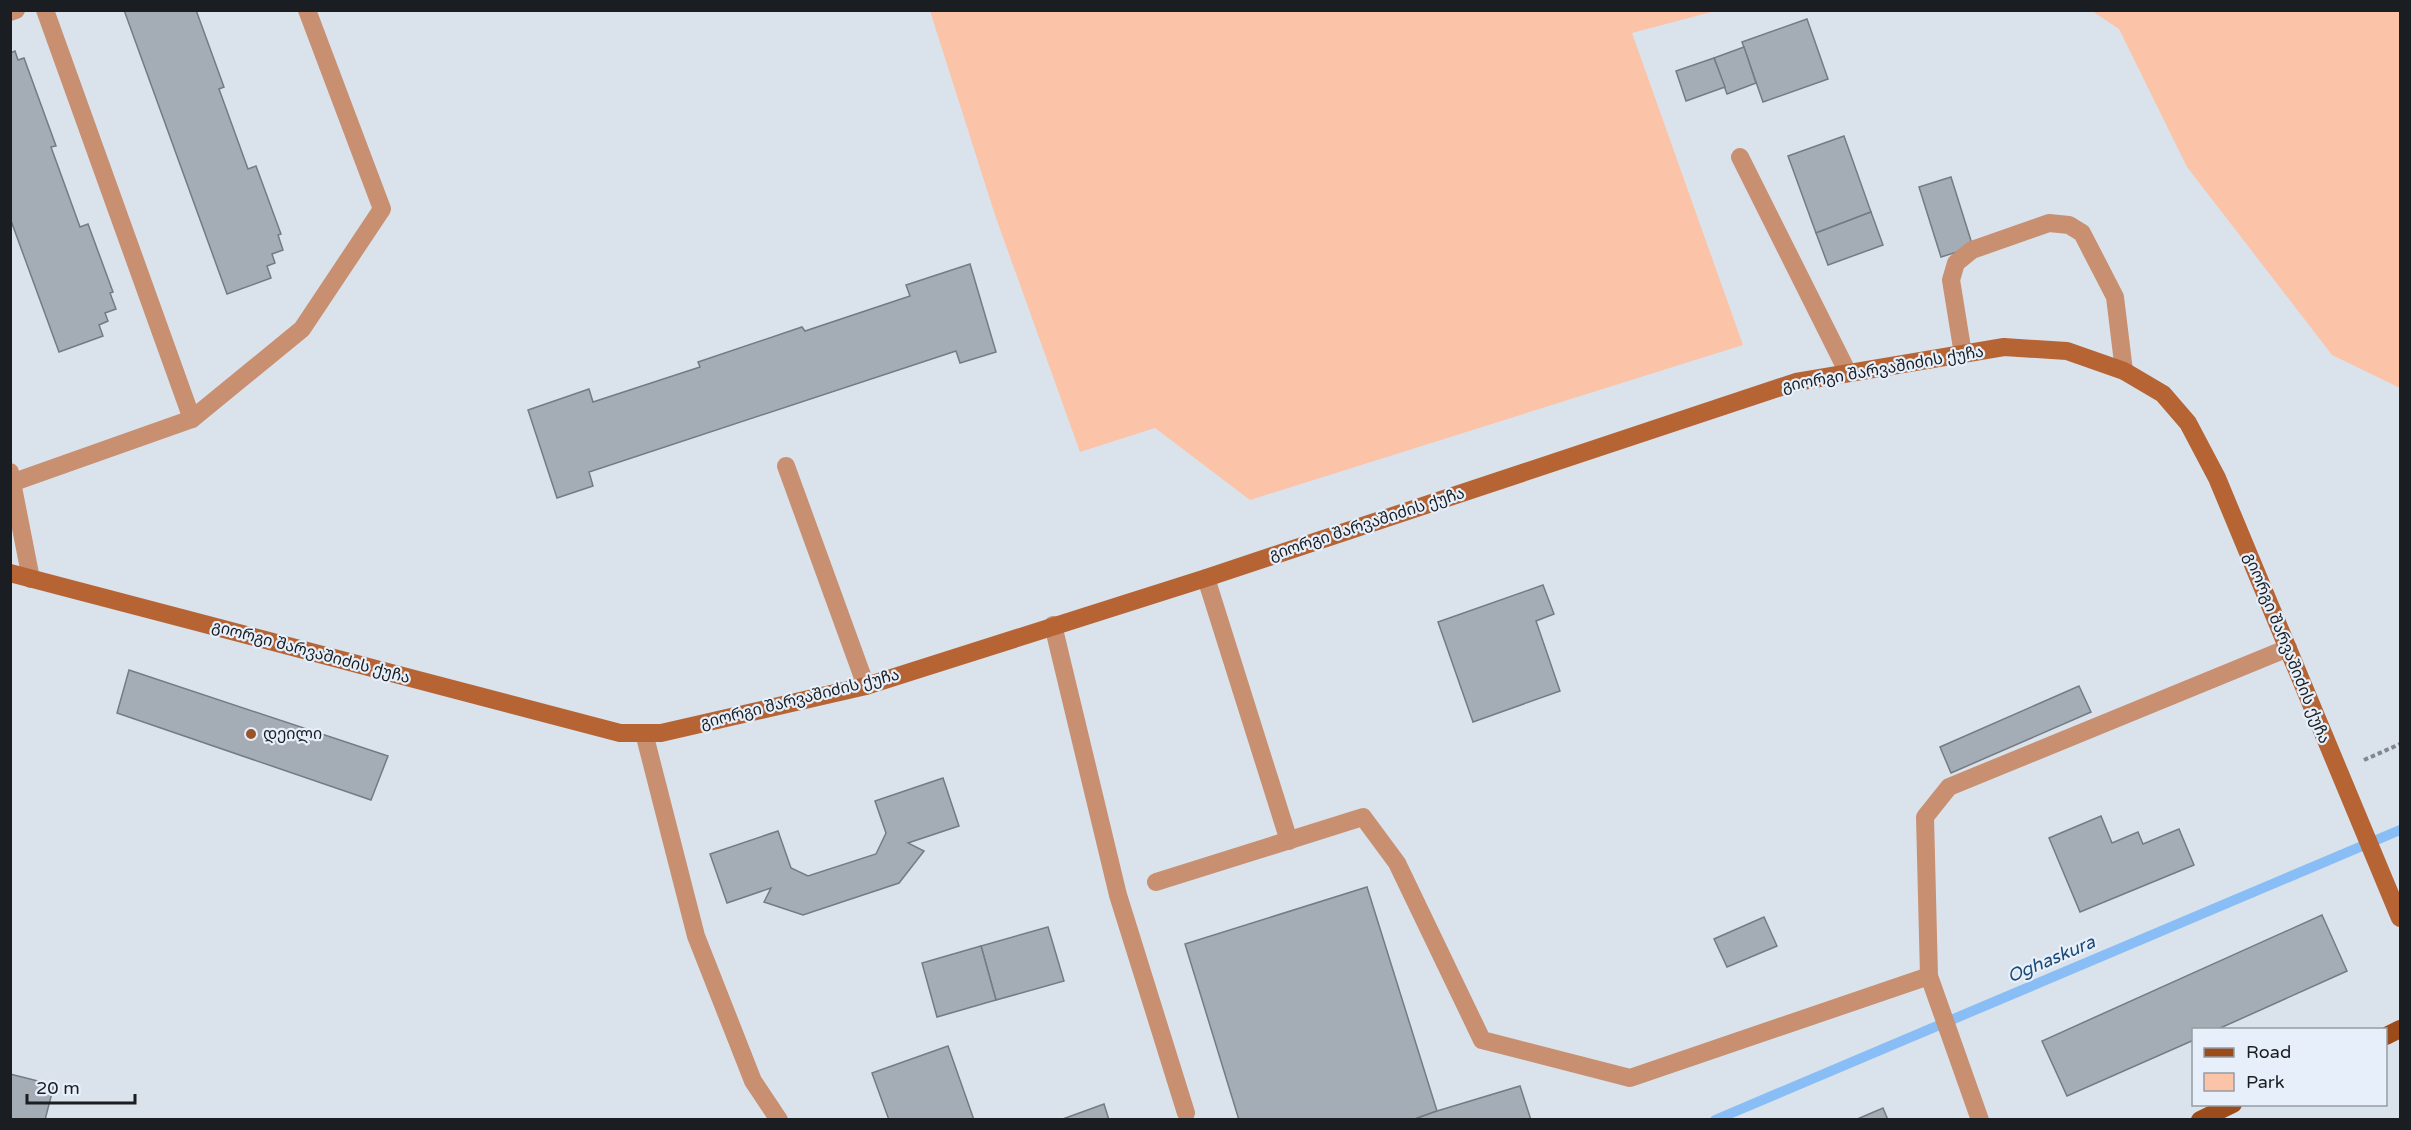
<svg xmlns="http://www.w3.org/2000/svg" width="2411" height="1130" font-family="'Varela Round','Noto Sans Georgian',sans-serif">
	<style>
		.green { fill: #fbc4a8 }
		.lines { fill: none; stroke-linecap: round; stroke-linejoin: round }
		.stream { stroke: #89bdf5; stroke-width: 10 }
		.building { fill: #a4acb6; stroke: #737b83; stroke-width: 1.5 }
		.path { stroke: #81878e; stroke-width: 4; stroke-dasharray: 4.5 3; stroke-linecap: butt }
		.lane { stroke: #c88f71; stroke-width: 18 }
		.street { stroke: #c88f71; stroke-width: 18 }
		.secondary { stroke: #b76435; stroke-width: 18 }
		.primary { stroke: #9c4c1a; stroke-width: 18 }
		.poi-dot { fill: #9a542c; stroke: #e7f0fa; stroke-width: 2 }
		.labels { text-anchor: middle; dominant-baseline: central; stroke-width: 4.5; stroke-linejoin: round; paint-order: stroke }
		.street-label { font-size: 16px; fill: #1a1d21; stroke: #e7f0fa }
		.poi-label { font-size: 16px; fill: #1a1d21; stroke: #e7f0fa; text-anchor: start }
		.water-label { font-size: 18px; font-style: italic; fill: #1b4976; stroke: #e7f0fa }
	</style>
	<rect width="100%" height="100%" fill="#dae3ec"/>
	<!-- green -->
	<g class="green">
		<polygon points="930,11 1715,11 1632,33 1743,345 1250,500 1155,428 1080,452 995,215"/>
		<polygon points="2092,11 2400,11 2400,388 2332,355 2187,167 2119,29"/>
	</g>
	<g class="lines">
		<!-- stream -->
		<polyline class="stream" points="1715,1120 2400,830"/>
	</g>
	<!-- building -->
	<g class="building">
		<polygon points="124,10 196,10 224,87 219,89 248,169 256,166 281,234 278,235 283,250 272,254 275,263 267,266 271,278 227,294"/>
		<polygon points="1807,19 1828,79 1763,102 1742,42"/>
		<polygon points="1744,47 1756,83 1727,94 1714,58"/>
		<polygon points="15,51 18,60 24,58 56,146 51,147 80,227 88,224 113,292 110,293 116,309 105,313 108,321 99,325 103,336 59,352 10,218 10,53"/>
		<polygon points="1714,58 1725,87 1686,101 1676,71"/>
		<polygon points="1844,136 1871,212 1816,233 1788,156"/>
		<polygon points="1951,177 1973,247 1941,257 1919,187"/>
		<polygon points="1871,212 1883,245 1828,265 1816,233"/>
		<polygon points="970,264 996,352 960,363 956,351 589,472 593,486 557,498 528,410 589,389 593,402 700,367 698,362 802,327 805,331 910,296 906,285"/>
		<polygon points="1543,585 1554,614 1536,621 1560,691 1473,722 1438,622"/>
		<polygon points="129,670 388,756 371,800 117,713"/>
		<polygon points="2079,686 2091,712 1951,773 1940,747"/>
		<polygon points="943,778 959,826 908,843 924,851 899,883 803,915 764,902 771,888 727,903 710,854 778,831 791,868 808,876 876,854 886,833 875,801"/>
		<polygon points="2101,816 2112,843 2138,832 2143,844 2179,829 2194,865 2080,912 2049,838"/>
		<polygon points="1367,887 1437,1111 1412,1120 1239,1120 1185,944"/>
		<polygon points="2322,915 2347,971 2216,1030 2194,1030 2194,1040 2067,1096 2042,1041"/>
		<polygon points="1764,917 1777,946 1727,967 1714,939"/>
		<polygon points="1048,927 1064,981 996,1000 981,946"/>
		<polygon points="981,946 996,1000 937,1017 922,963"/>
		<polygon points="948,1046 974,1120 889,1120 872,1073"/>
		<polygon points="10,1074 54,1085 45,1120 10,1120"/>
		<polygon points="1520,1086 1531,1120 1412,1120 1437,1111"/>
		<polygon points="1104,1104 1109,1120 1060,1120"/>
		<polygon points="1883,1108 1888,1120 1855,1120"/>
	</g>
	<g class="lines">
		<!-- path -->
		<polyline class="path" points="2364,760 2400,744"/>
		<!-- lane -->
		<g class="lane">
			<polyline points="45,10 192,419"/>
			<polyline points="10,12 16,10"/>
			<polyline points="1740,157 1848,373"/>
			<polyline points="1963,354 1951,280 1956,263 1972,250 2049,223 2069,225 2082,233 2115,297 2124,371"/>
			<polyline points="786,466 866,686"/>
			<polyline points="14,482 192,419 302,329 382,209 307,10"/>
			<polyline points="1206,578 1289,841"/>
			<polyline points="1053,625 1118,895 1186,1113"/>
			<polyline points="644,733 696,936 753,1081 779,1120"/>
			<polyline points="1156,882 1363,817 1397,863 1482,1040 1630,1078 1929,976"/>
			<polyline points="1980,1120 1929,976 1925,817 1949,787 2288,648"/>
		</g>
		<!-- street -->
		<polyline class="street" points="10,472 31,579"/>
		<!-- secondary -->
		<polyline class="secondary" points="10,573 620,733 661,733 866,686 1206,578 1796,382 2004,347 2067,351 2124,371 2163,394 2188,423 2217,478 2400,918"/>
		<!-- primary -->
		<g class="primary">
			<polyline points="2386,1036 2400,1029"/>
			<polyline points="2200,1120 2233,1104"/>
		</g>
	</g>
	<!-- markers -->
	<circle class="poi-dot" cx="251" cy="734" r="6"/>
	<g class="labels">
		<!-- street labels -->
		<g class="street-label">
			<text transform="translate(1883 369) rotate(-10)">გიორგი შარვაშიძის ქუჩა</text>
			<text transform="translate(1367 524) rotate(-18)">გიორგი შარვაშიძის ქუჩა</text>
			<text transform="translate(2287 648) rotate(68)">გიორგი შარვაშიძის ქუჩა</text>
			<text transform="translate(311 652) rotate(15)">გიორგი შარვაშიძის ქუჩა</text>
			<text transform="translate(800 699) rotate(-14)">გიორგი შარვაშიძის ქუჩა</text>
		</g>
		<!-- poi labels -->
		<g class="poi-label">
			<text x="263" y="734">დეილი</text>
		</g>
		<!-- water labels -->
		<g class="water-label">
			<text transform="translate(2051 959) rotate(-23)">Oghaskura</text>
		</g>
	</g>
	<!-- border -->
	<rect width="2411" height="1130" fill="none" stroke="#1a1d21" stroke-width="24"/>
	<!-- legend -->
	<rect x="2192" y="1028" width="195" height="78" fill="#e7f0fa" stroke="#959ca3" stroke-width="1.5"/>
	<rect x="2204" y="1048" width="30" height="9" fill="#9c4c1a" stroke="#959ca3" stroke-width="1.5"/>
	<text x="2246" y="1058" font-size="18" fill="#1a1d21">Road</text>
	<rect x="2204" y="1073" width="30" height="18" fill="#fbc4a8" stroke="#959ca3" stroke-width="1.5"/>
	<text x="2246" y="1088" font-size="18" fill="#1a1d21">Park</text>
	<!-- scale -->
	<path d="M27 1094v9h108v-9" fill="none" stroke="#1a1d21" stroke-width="3"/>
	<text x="36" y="1094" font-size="18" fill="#1a1d21" stroke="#e7f0fa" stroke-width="4.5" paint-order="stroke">20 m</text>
</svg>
